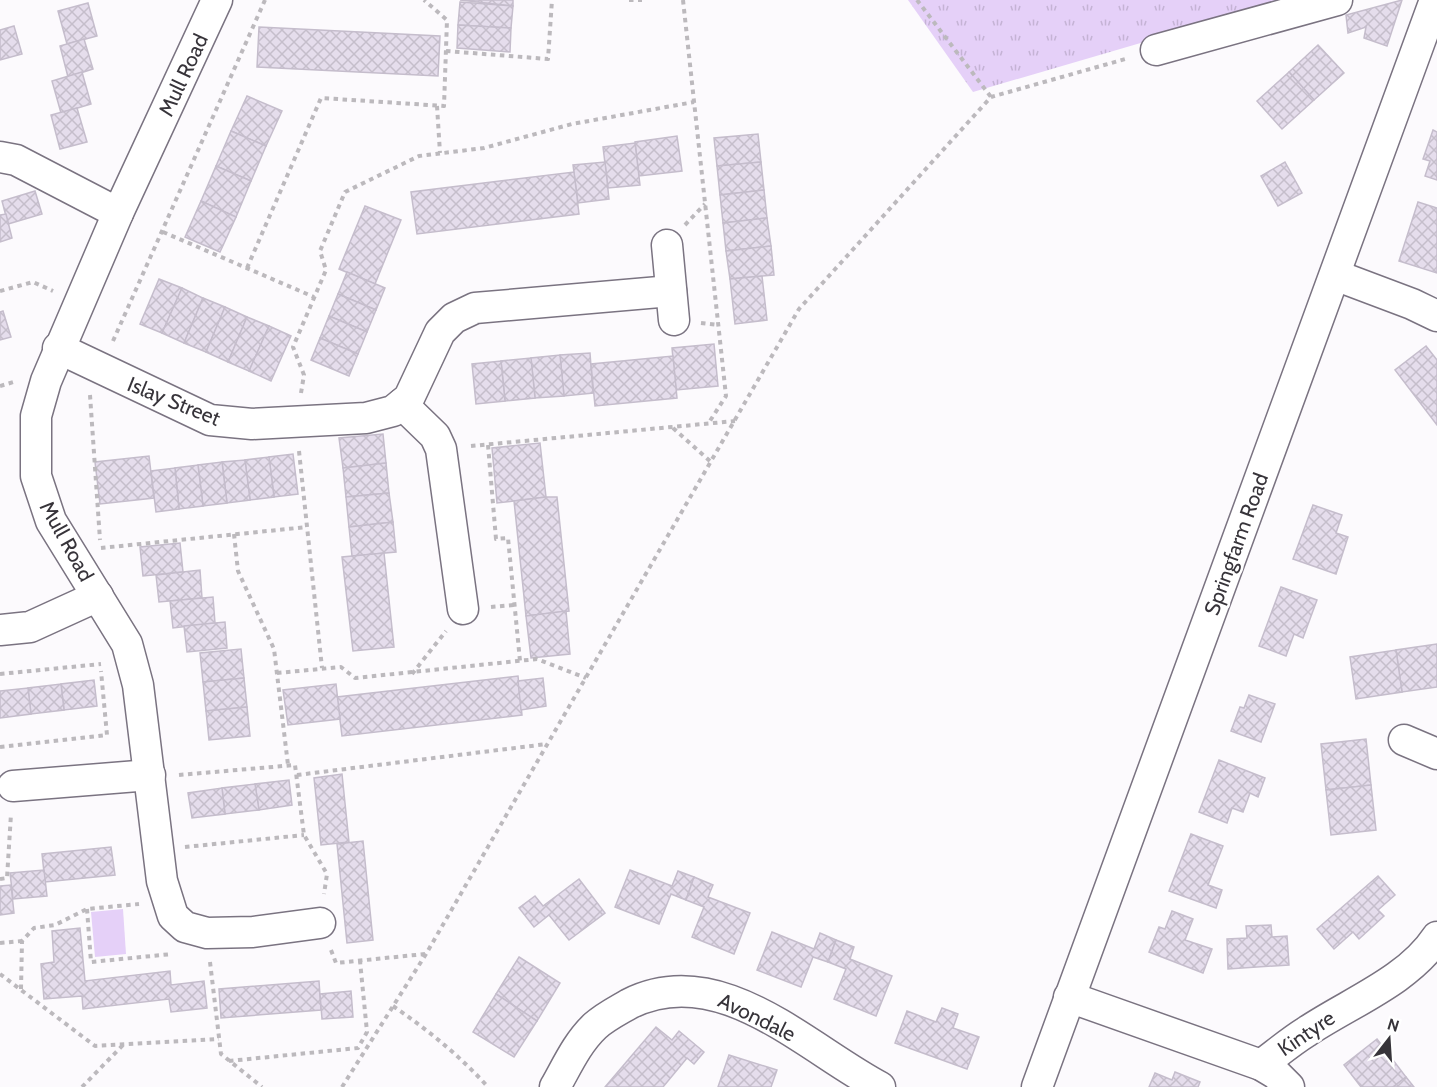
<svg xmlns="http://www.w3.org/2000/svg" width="1437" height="1087" font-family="Cabin,sans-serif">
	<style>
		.green { fill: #e5d0f8 }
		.park { fill: url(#park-tufts) }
		.building { fill: url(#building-cross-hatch); stroke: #c5bdcc; stroke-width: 1.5 }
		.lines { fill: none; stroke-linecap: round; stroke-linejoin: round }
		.minor-casing { stroke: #7a7381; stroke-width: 33 }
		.path { stroke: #bcb9bd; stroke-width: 4; stroke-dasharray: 4.5 4.5; stroke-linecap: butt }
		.minor { stroke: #fff; stroke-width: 30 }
		.labels { text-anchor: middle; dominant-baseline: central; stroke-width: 5; stroke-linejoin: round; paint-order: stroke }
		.street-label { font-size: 21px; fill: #37343a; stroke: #fff }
	</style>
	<defs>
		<pattern id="park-tufts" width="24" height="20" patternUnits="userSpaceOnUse" patternTransform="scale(1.5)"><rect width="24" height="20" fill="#e5d0f8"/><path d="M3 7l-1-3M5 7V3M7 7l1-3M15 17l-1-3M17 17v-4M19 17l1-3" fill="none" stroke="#c5b3d5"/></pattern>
		<pattern id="building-cross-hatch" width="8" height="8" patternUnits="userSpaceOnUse" patternTransform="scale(1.5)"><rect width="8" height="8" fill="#e5ddec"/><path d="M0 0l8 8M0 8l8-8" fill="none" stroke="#c5becb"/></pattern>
	</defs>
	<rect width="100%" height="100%" fill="#fcfafd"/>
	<!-- green -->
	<polygon class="green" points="123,909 126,954 95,957 91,912"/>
	<!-- park -->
	<polygon class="park" points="908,0 1287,0 973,92"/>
	<!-- building -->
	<g class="building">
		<polygon points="460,0 513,0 513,6"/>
		<polygon points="1402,0 1387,46 1364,38 1366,27 1348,33 1346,15"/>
		<polygon points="460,2 513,6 511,28 458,25"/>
		<polygon points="88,3 97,36 67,44 58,11"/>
		<polygon points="458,25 511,28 510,52 457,48"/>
		<polygon points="14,26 22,54 0,60 0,30"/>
		<polygon points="259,27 440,36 438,76 257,67"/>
		<polygon points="84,39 93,69 68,77 60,46"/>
		<polygon points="1318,45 1344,73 1314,100 1289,72"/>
		<polygon points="82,72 91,104 61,113 52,81"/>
		<polygon points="1289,72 1314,100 1282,129 1257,101"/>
		<polygon points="247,96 282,111 266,146 231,131"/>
		<polygon points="77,108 87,142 60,149 51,115"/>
		<polygon points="1433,130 1437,132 1437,180 1425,176 1430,161 1423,159"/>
		<polygon points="231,131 266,146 251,181 216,166"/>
		<polygon points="758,134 761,162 717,166 714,138"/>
		<polygon points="677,136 682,171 639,176 635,142"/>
		<polygon points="635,143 640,185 608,188 603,147"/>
		<polygon points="605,162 609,199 578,203 573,165"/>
		<polygon points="761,162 764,190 720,195 717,166"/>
		<polygon points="1285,162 1302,193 1278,206 1261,176"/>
		<polygon points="216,166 251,181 236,217 201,201"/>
		<polygon points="574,172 579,214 417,234 411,192"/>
		<polygon points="764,190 767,218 723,223 720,195"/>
		<polygon points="35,191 42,214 8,224 2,201"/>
		<polygon points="201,201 236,217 220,252 185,237"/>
		<polygon points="1418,202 1437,208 1437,273 1399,261"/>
		<polygon points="365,206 401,220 375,284 339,269"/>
		<polygon points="6,214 12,238 0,242 0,215"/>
		<polygon points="767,218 771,246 726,251 723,223"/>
		<polygon points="771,246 774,275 730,279 726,251"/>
		<polygon points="347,272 385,288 376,310 338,294"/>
		<polygon points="762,276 767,320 735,324 730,279"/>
		<polygon points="159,279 182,288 162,333 140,324"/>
		<polygon points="182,288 203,298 184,343 162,333"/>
		<polygon points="338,294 376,310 367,332 329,316"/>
		<polygon points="203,298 225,307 206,352 184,343"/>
		<polygon points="225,307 247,317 228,362 206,352"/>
		<polygon points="3,311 11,337 0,340 0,312"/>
		<polygon points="329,316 367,332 358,354 320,338"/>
		<polygon points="247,317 269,326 249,371 228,362"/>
		<polygon points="269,326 291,336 271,381 249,371"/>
		<polygon points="320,338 358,354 349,376 311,360"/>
		<polygon points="714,344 718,386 676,390 672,348"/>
		<polygon points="1426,346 1437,360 1437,425 1395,370"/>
		<polygon points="590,353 593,393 564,396 560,355"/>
		<polygon points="560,355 564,396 535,398 531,358"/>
		<polygon points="673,356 677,398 595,406 591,364"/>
		<polygon points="531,358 535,398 505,401 501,361"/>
		<polygon points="501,361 505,401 476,404 472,364"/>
		<polygon points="383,434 386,463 343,468 339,438"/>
		<polygon points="540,443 546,497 497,503 492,448"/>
		<polygon points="293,454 298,494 274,497 269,457"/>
		<polygon points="149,456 154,498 100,504 95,462"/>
		<polygon points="269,457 274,497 250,500 245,460"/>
		<polygon points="245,460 250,500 227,503 222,462"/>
		<polygon points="222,462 227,503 203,506 198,465"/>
		<polygon points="386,463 389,493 346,497 343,468"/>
		<polygon points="198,465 203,506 179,509 175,468"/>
		<polygon points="175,468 179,509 156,512 151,471"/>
		<polygon points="389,493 393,522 349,527 346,497"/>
		<polygon points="546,497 557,497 569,611 526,616 514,501"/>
		<polygon points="1313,505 1342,515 1336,533 1348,537 1336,574 1293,559"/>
		<polygon points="393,522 396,552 352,556 349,527"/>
		<polygon points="180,543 183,572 143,576 140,547"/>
		<polygon points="384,553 394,647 353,651 342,557"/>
		<polygon points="200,570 202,598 159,602 156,575"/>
		<polygon points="1281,587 1317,600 1303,638 1294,634 1286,656 1259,646"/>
		<polygon points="213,597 215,623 173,628 170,601"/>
		<polygon points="566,611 570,654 531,658 526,616"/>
		<polygon points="225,622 227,648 187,652 184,626"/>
		<polygon points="1437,644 1437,687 1402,692 1396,650"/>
		<polygon points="241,649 244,678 203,682 200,653"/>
		<polygon points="1396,650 1402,692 1356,699 1350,657"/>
		<polygon points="518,676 522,715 342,736 337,697"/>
		<polygon points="244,678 247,707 206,711 203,682"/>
		<polygon points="543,678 546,706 521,710 518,681"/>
		<polygon points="94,680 97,706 64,710 61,684"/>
		<polygon points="61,684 64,710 31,714 28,688"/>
		<polygon points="336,684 340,719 288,725 283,690"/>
		<polygon points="28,688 31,714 0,718 0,691"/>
		<polygon points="1249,695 1275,704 1261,742 1231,731 1240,707 1244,708"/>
		<polygon points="247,707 250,736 209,740 206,711"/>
		<polygon points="1366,739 1371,785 1326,790 1321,744"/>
		<polygon points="1219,760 1265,778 1258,797 1250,793 1243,812 1232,808 1227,823 1199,812"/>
		<polygon points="342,774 349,842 321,845 314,778"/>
		<polygon points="289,780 292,805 259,810 255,784"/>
		<polygon points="255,784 259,810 225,814 222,788"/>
		<polygon points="1371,785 1376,830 1331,835 1326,790"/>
		<polygon points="222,788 225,814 192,818 188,793"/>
		<polygon points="1191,834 1223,846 1208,885 1222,890 1216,908 1169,891"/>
		<polygon points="363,841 373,940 347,943 337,844"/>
		<polygon points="111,847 115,875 45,882 42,854"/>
		<polygon points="44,870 47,896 13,899 10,873"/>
		<polygon points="630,870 672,886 678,871 694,877 686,900 671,894 659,924 615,907"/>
		<polygon points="1378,876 1395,895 1378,910 1384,916 1359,939 1353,932 1334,949 1317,929"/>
		<polygon points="694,877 713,885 708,897 750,913 734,954 692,937 704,907 686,900"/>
		<polygon points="579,879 605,913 569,940 549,915 534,927 519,908 535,896 543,906"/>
		<polygon points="11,885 14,913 0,915 0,886"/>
		<polygon points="1172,911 1193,919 1185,940 1212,949 1203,973 1149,952 1159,927 1165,929"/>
		<polygon points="1271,925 1272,937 1287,936 1289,965 1228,969 1227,939 1247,938 1246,926"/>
		<polygon points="80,928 85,981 170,971 171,985 204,981 207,1008 171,1012 169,999 83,1009 82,996 44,999 41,964 54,962 52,931"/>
		<polygon points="772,932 814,949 820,933 836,940 828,962 813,957 801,987 757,970"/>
		<polygon points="836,940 854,947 850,959 892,976 876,1016 834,999 846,969 828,962"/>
		<polygon points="519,957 560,983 537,1021 496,994"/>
		<polygon points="319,981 321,1010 221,1018 219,989"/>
		<polygon points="351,991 353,1017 322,1019 320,994"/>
		<polygon points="496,994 537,1021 514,1057 473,1032"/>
		<polygon points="942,1008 958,1014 953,1028 979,1037 967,1069 895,1043 907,1011 936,1022"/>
		<polygon points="656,1027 672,1040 679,1031 704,1052 694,1064 687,1058 663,1087 605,1087"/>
		<polygon points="1377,1039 1406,1077 1393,1087 1361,1087 1344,1065"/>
		<polygon points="729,1055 777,1070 771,1087 718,1087"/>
		<polygon points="1175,1072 1200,1082 1198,1087 1149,1087 1155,1073 1172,1080"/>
		<polygon points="1406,1077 1414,1087 1393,1087"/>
	</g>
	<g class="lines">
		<!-- minor casing -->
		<g class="minor-casing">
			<g id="minor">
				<polyline points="217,0 118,213 46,381 36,416 36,476 51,521 127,644 138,685 162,881 173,916 185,927 207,933 253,932 320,923"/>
				<polyline points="1156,50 1337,0"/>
				<polyline points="0,157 16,160 118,213"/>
				<polyline points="667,245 674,320"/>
				<polyline points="1335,275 1412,304 1437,316"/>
				<polyline points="58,348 210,420 252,424 366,418 393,411 409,398 440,332 454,318 475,308 671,291"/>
				<polyline points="402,404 435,436 441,449 463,609"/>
				<polyline points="0,630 30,627 98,596"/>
				<polyline points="1404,740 1437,754"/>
				<polyline points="13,786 150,775"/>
				<polyline points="1069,997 1261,1065 1276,1074 1289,1087"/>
				<path d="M1261,1065c15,-11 29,-23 45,-33 43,-29 102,-51 131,-95"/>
				<path d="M555,1087c12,-21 22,-44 40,-61 10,-9 22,-15 34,-22 90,-46 177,44 251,83"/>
				<polyline points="1037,1087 1435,0"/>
			</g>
		</g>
		<!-- path -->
		<g class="path">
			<polyline points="629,0 642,0"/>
			<polyline points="683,0 726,396 708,424"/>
			<polyline points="917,0 991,97"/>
			<polyline points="446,51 548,59 552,0"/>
			<polyline points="437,106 440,153"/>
			<polyline points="685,225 705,204"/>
			<polyline points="163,232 314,297"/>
			<polyline points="247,268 321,98 444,106 447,20 424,0"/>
			<polyline points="0,291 33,282 53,291"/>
			<polyline points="701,323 718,325"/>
			<polyline points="113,341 265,0"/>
			<polyline points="0,386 17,381"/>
			<polyline points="301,393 304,375 293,347 326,270 320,251 345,192 419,156 484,148 572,124 694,102"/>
			<polyline points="90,395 100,540"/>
			<polyline points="673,428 711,462"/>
			<polyline points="488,445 496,539 508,538 520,661"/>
			<polyline points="471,446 735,421"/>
			<polyline points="299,451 322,668"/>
			<polyline points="234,534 238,571 274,649 288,765"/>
			<polyline points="101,548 307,527"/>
			<polyline points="491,607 514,605"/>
			<polyline points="277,673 341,667 355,678 537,659 586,678"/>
			<polyline points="0,674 101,664"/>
			<polyline points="412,674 446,631"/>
			<polyline points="0,747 107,735 101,671"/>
			<polyline points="179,775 295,765 304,835 327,874 324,894"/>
			<polyline points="297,775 547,744"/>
			<polyline points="185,847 304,835"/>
			<polyline points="0,879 7,878 11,814"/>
			<polyline points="87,909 91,962 172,954"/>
			<polyline points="0,943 22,941"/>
			<polyline points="331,950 336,963 425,954"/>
			<polyline points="210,962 221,1054 262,1087"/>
			<polyline points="0,974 95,1046 219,1039"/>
			<polyline points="21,989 22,941 34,928 55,925 87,909 139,904"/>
			<path d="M393,1006c35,24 67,50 95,81"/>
			<polyline points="229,1061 358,1048 367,1032 360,961"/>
			<polyline points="82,1087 123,1045"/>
			<polyline points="342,1087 426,954 799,309 991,97 1129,58"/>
		</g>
		<!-- minor -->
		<use href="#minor" class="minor"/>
	</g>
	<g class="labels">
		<!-- street labels -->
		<g class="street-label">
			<text transform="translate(183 75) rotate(-65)">Mull Road</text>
			<text transform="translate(174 401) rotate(22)">Islay Street</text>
			<text transform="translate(67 541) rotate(61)">Mull Road</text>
			<text transform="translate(1236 544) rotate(-70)">Springfarm Road</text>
			<text transform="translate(757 1017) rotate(26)">Avondale</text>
			<text transform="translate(1306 1033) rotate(-34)">Kintyre</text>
		</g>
	</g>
	<!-- north arrow -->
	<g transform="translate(1389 1039) rotate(17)" stroke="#ffffff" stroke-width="4.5" paint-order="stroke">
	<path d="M0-4.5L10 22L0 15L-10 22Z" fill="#37343a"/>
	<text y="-9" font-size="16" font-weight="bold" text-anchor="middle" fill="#37343a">N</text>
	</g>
</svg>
